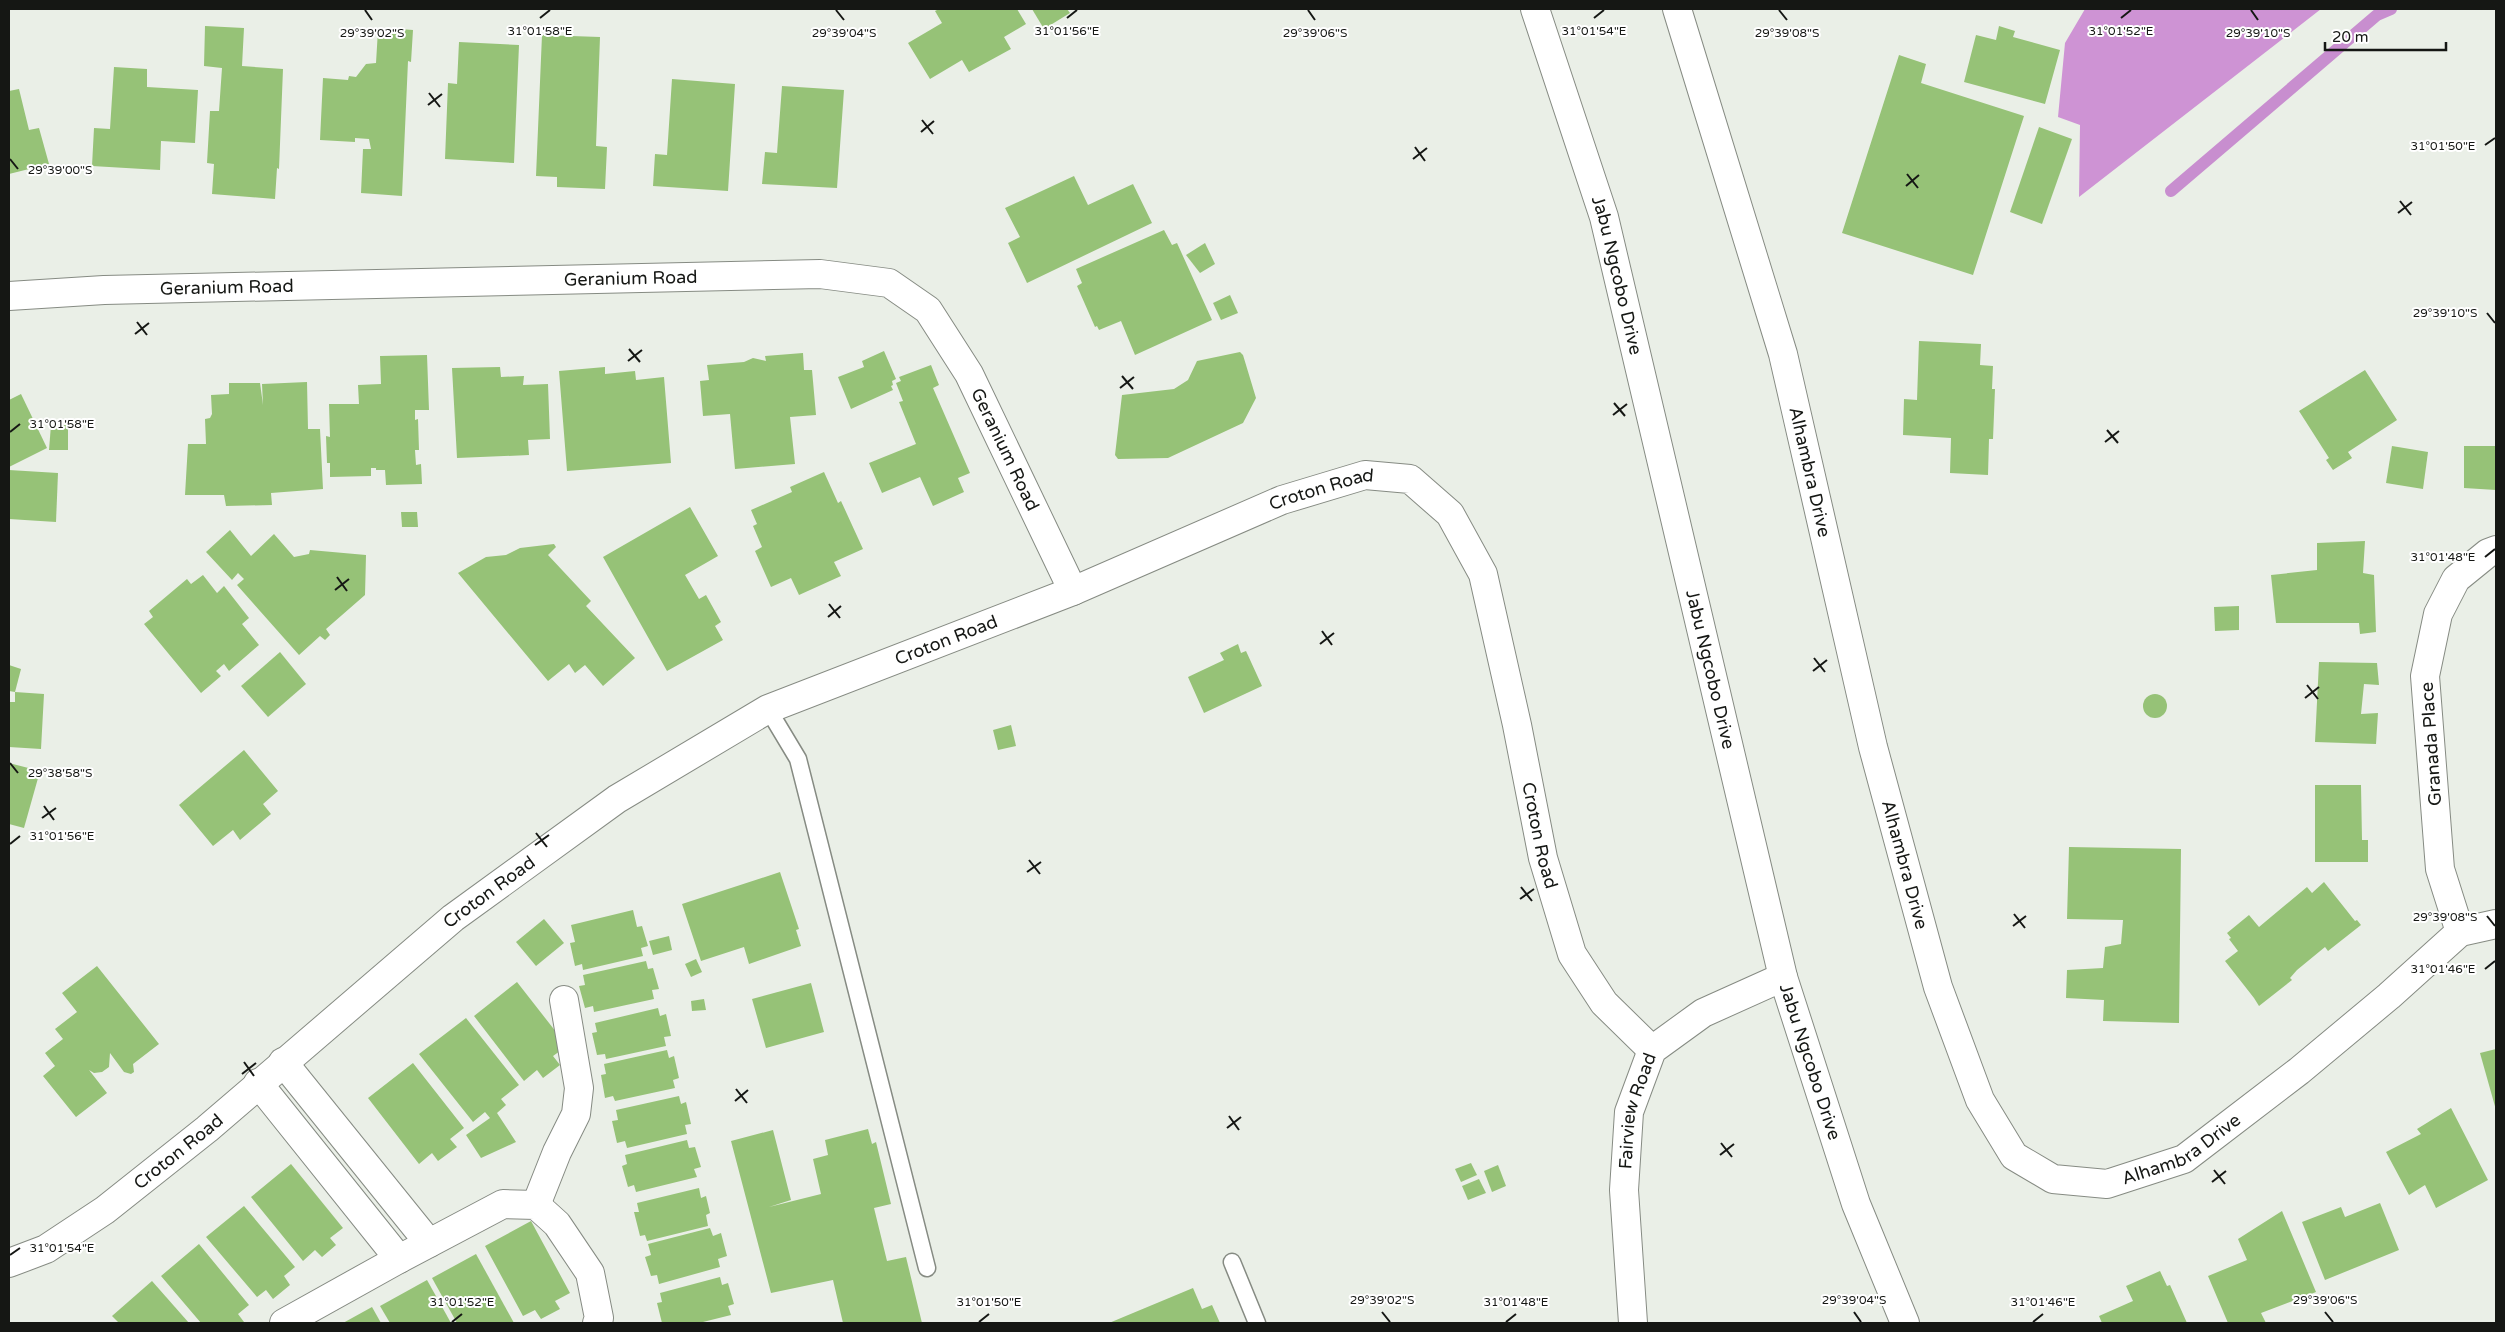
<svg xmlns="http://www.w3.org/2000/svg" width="2505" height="1332" font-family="'Varela Round',sans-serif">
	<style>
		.forest { fill: #ce93d4 }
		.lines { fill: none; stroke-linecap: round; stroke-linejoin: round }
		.stream { stroke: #c88ecf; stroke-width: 12 }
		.building { fill: #96c277 }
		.lane-casing { stroke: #868b83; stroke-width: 19 }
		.street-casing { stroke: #868b83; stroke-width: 30 }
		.secondary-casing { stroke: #868b83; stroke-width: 30 }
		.lane { stroke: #fff; stroke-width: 16 }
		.street { stroke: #fff; stroke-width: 28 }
		.secondary { stroke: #fff; stroke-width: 28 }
		.ticks { fill: none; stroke: #151714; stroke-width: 2 }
		.labels { text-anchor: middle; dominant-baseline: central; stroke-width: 4; stroke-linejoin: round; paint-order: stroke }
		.street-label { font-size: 18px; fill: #151714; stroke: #fff }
		.ticks-label { font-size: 12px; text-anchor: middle; fill: #151714; stroke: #fff; stroke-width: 4; stroke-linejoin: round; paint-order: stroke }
	</style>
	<rect width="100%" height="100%" fill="#eaefe7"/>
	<!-- forest -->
	<polygon class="forest" points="2085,9 2321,9 2079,197 2080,125 2058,117 2065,43"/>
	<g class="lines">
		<!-- stream -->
		<polyline class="stream" points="2171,191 2377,15 2391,9"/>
	</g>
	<!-- building -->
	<g class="building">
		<polygon points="939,9 1017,9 1026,24 1004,37 1011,49 969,72 962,60 930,79 908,43 942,23 935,11"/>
		<polygon points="1032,9 1067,9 1070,13 1044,29"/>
		<polygon points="205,26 244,28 242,66 283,69 279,169 277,168 275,199 212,194 214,164 207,163 210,111 219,111 222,68 204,66"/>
		<polygon points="1999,26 2015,31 2013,37 2060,50 2045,104 1964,82 1976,35 1996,40"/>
		<polygon points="388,28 413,30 411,62 408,61 402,196 361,193 363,149 371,149 369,139 355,138 355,142 320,140 323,78 348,80 349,76 356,77 366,64 376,63 378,30 388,31"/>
		<polygon points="542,35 600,37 596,146 607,147 605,189 557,187 557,177 536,176"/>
		<polygon points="459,42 519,45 514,163 445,159 448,83 457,84"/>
		<polygon points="1899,55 1926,64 1921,83 2024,116 1973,275 1842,233"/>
		<polygon points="114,67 147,69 147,87 198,90 195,143 161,141 160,170 92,166 94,128 110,129"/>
		<polygon points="672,79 735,84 728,191 653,186 655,154 667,155"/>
		<polygon points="782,86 844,90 837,188 762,184 765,152 777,153"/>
		<polygon points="19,89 29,130 39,128 49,164 9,174 9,91"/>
		<polygon points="2039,127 2072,139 2042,224 2010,212"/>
		<polygon points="1074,176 1088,205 1133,184 1152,223 1027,283 1008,243 1020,237 1005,208"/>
		<polygon points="1164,230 1172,245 1177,243 1212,320 1135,355 1121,321 1099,330 1097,326 1095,327 1077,286 1082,283 1076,269"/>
		<polygon points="1205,243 1215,264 1200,273 1186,255"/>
		<polygon points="1230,295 1238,313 1221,320 1213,303"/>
		<polygon points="1919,341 1981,344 1980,365 1993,366 1992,389 1995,389 1993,439 1989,439 1988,475 1950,473 1951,438 1903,435 1904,399 1917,400"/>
		<polygon points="884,351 896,379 892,381 893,385 891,386 893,390 851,409 838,377 864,367 862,361"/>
		<polygon points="1240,352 1243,355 1256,398 1243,423 1168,458 1118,459 1115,455 1122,395 1174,389 1188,380 1197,361"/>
		<polygon points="803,353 804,370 812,370 816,415 790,417 795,464 735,469 730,414 703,416 700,381 709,380 707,365 744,362 753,358 766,361 765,356"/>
		<polygon points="427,355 429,410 415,410 415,420 418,419 419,450 415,450 416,465 421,464 422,484 386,485 385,470 376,470 376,468 371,468 371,476 330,477 330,463 327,463 326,436 330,437 329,404 359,404 358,385 381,384 380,356"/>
		<polygon points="931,365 939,385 933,388 970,473 958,478 964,492 933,506 920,477 882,493 869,463 916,444 899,402 903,401 896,383 901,381 899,377"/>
		<polygon points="500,367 501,377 524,376 523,385 548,384 550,439 528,440 529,455 457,458 452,368"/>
		<polygon points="605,367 605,374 635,371 636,380 664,377 671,463 567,471 559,371"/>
		<polygon points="2365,370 2397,420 2348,452 2352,458 2333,470 2326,460 2329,458 2299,411"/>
		<polygon points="307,382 308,429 320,429 323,489 271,493 272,505 226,506 224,495 185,495 188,444 206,444 205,419 210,418 212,414 211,395 229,394 229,383 260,383 263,405 262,384"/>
		<polygon points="21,394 47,448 9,467 9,400"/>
		<polygon points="51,425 68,425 68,450 49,450"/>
		<polygon points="2392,446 2428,452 2423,489 2386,483"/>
		<polygon points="2464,446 2496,446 2496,490 2464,488"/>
		<polygon points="9,470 58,473 56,522 9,519"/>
		<polygon points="824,472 838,503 841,501 863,549 834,562 841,576 799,595 791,578 771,587 755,551 762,547 753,526 757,524 751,510 792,492 790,487"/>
		<polygon points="690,507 718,556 685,575 699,599 706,595 721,622 715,626 723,640 667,671 603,557"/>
		<polygon points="401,512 417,512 418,527 402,527"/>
		<polygon points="230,530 251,556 274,534 294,557 309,554 310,550 366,555 365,595 326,629 330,635 325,640 320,636 299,655 237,585 244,579 238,573 232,580 206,552"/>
		<polygon points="2365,541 2363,573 2374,575 2376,632 2360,634 2359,623 2276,623 2271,575 2317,570 2317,543"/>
		<polygon points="554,544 556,547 548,555 591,601 586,606 635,658 603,686 585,665 575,673 569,664 548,681 458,573 486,557 506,555 520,548"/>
		<polygon points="203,575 217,593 224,586 249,618 242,624 259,645 229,671 224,664 216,671 221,676 201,693 144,624 153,617 149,611 187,579 191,584"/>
		<polygon points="2239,606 2239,630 2215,631 2214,607"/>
		<polygon points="1238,644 1241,653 1246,651 1262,686 1204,713 1188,677 1224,660 1220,653"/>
		<polygon points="280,652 306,684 268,717 241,686"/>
		<polygon points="2319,662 2377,663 2379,685 2364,684 2361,714 2378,713 2376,744 2315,742"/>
		<polygon points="9,665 21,669 15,692 9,691"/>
		<polygon points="15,692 44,694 41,749 9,747 9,702 15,702"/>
		<circle cx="2155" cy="706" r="12"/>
		<polygon points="1011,725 1016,746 998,750 993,730"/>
		<polygon points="244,750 278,791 263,804 271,814 240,840 233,830 213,846 179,805"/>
		<polygon points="9,763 40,771 24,828 9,824"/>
		<polygon points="2315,785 2361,785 2362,840 2368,840 2368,862 2315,862"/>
		<polygon points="2069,847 2181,849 2179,1023 2103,1021 2104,1000 2066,998 2067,970 2103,968 2105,947 2121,944 2123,920 2067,919"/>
		<polygon points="780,872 799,929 796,930 801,946 749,964 744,947 701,961 682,904"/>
		<polygon points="2324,882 2355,921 2357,920 2361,925 2328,951 2325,947 2297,970 2290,978 2292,980 2259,1006 2254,998 2225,961 2238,951 2229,939 2231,938 2227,933 2249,915 2259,927 2307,887 2312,893"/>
		<polygon points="633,910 637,927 642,926 648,946 641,948 643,956 583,970 582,964 575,966 570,943 575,942 571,925"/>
		<polygon points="544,919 564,943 536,966 516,942"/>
		<polygon points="669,936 672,950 653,955 649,941"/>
		<polygon points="696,959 702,972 691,977 685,964"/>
		<polygon points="646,961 648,969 653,968 659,989 652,990 654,999 594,1012 593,1006 585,1008 579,986 585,985 583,975"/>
		<polygon points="97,966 159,1044 133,1064 134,1072 131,1074 124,1072 110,1053 109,1067 102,1072 94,1073 89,1070 107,1093 76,1117 43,1076 55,1066 45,1053 63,1039 55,1029 77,1012 62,993"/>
		<polygon points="517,982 567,1046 553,1056 560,1065 543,1078 537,1070 524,1081 474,1016"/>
		<polygon points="811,983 824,1032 766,1048 752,999"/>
		<polygon points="704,999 706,1010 692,1011 691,1001"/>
		<polygon points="658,1008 660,1016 666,1014 671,1036 664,1037 666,1046 606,1059 605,1054 597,1055 592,1033 597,1032 595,1023"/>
		<polygon points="466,1018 519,1085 501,1099 506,1105 497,1113 516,1142 481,1158 466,1135 490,1118 485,1112 473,1122 419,1054"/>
		<polygon points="2496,1049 2496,1110 2480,1053"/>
		<polygon points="667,1050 669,1058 674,1056 679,1078 673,1080 675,1088 615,1101 613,1096 605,1098 601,1075 606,1074 604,1064"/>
		<polygon points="413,1063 464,1128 450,1139 457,1147 438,1161 432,1153 419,1164 368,1098"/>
		<polygon points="679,1096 681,1104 686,1102 691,1124 685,1125 687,1134 627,1148 625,1141 617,1143 612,1121 618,1120 616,1110"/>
		<polygon points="2451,1108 2488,1180 2436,1208 2425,1185 2409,1195 2386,1152 2421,1134 2417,1129"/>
		<polygon points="868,1129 872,1144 876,1142 891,1204 874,1208 887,1261 906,1257 922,1323 843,1323 833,1280 771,1293 731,1141 773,1130 791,1200 769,1207 821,1194 813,1159 828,1155 825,1140"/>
		<polygon points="687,1140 689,1148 695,1147 701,1167 694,1169 697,1177 636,1192 634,1185 628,1187 622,1166 627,1164 625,1155"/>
		<polygon points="1471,1163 1477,1175 1461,1182 1455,1169"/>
		<polygon points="291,1164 343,1228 330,1238 336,1245 322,1257 315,1250 303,1261 251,1197"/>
		<polygon points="1498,1165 1506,1186 1492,1192 1484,1171"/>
		<polygon points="1479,1179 1486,1193 1468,1200 1462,1186"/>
		<polygon points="699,1188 701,1198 706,1196 710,1213 706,1215 708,1226 647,1241 645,1235 640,1236 634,1212 639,1212 637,1203"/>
		<polygon points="2380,1203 2399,1250 2325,1280 2302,1222 2341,1207 2345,1217"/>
		<polygon points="244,1206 295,1267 284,1276 290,1285 273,1299 266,1290 257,1297 206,1237"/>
		<polygon points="2282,1211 2316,1292 2261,1313 2266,1323 2228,1323 2208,1276 2247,1260 2238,1239"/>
		<polygon points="531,1221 570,1293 555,1301 560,1309 541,1319 535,1310 523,1316 485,1246"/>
		<polygon points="710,1228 713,1236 721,1233 727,1256 718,1259 720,1267 659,1284 657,1275 651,1276 645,1257 651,1255 648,1244"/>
		<polygon points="199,1244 249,1305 238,1314 244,1322 243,1323 201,1323 161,1276"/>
		<polygon points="476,1254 514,1323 457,1323 432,1278"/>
		<polygon points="2160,1271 2167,1286 2170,1285 2187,1323 2102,1323 2099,1316 2133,1301 2126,1286"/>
		<polygon points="720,1277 722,1285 728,1283 734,1304 728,1306 731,1315 699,1323 662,1323 657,1303 662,1302 660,1293"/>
		<polygon points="427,1280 451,1323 390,1323 380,1306"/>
		<polygon points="152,1281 189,1323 119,1323 112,1316"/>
		<polygon points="1193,1288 1202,1309 1212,1305 1220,1323 1109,1323"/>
		<polygon points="372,1307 381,1323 343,1323"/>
	</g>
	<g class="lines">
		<!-- lane casing -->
		<g class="lane-casing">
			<g id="lane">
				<polyline points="768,709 798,759 927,1268"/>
				<polyline points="1232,1262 1257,1323"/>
			</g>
		</g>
		<!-- street casing -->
		<g class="street-casing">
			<g id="street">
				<path id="s1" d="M1677,9l106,345 90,393 65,240 42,113 34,56 39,23 54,5 77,-25 115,-88 90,-75 71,-64 36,-8"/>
				<path id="s2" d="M9,296l95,-6 716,-16 69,9 39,27 41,64 104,217"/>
				<polyline points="2460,932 2440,869 2425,676 2438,614 2456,579 2488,553 2496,550"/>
				<polyline points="283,1062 429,1243"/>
				<polyline points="258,1083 399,1259"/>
				<polyline points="536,1205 557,1152 576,1114 579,1088 564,1000"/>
				<path id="s3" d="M9,1263l37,-14 59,-39 102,-81 246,-211 164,-119 151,-90 305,-118 209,-91 83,-25 45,4 40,35 33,60 34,151 26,133 29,96 32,49 48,47"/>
				<polyline points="284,1323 399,1259 503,1204 536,1205 557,1224 590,1273 599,1318 597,1323"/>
				<path id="s4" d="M1633,1323l-9,-133 5,-78 23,-62 51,-37 80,-36"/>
			</g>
		</g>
		<!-- secondary casing -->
		<g class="secondary-casing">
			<g id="secondary">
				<path id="s5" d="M1535,9l69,208 179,760 73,227 49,119"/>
			</g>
		</g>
		<!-- lane -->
		<use href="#lane" class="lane"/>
		<!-- street -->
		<use href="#street" class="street"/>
		<!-- secondary -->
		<use href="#secondary" class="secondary"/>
	</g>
	<!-- ticks -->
	<path class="ticks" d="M365,10l7,10M836,10l8,10M1308,10l7,10M1779,10l8,10M2251,10l7,10M540,18l10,-8M1067,18l10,-8M1594,18l10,-8M2121,18l10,-8M429,93l11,14M428,105l14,-11M922,120l11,14M921,132l13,-11M2485,145l10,-7M1415,147l10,14M10,159l8,10M1413,159l14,-11M1907,174l11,14M1906,186l13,-11M2400,201l11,14M2398,213l14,-11M2487,313l8,10M137,322l10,13M135,334l14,-11M629,349l11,13M628,361l14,-11M1122,376l11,13M1120,388l14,-11M1614,403l11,13M1613,415l14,-11M2107,430l11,13M10,432l10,-8M2105,442l14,-11M2485,557l10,-8M337,577l10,14M335,590l14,-11M829,604l11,14M828,617l13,-11M1322,631l10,14M1320,644l14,-11M1814,658l11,14M1813,671l14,-11M2307,685l11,14M2305,698l14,-11M10,763l8,10M44,806l10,14M42,818l14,-10M536,833l11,14M10,844l10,-8M535,845l14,-10M1029,860l11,14M1027,872l14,-10M1521,887l11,14M1520,899l14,-10M2014,914l11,14M2487,916l8,10M2013,926l13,-10M2485,969l10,-8M244,1062l10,14M242,1074l14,-11M736,1089l11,14M735,1101l13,-11M1229,1116l10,14M1227,1128l14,-11M1721,1143l11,14M1720,1155l14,-11M2214,1170l11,14M2212,1182l14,-11M10,1255l10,-7M1382,1312l8,10M1854,1312l7,10M2325,1312l8,10M452,1322l10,-8M979,1322l10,-8M1506,1322l10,-8M2033,1322l10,-8"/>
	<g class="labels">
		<!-- street labels -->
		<g class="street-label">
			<text stroke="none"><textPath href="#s5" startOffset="279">Jabu Ngcobo Drive</textPath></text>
			<text stroke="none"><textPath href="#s2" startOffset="622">Geranium Road</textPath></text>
			<text stroke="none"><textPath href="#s2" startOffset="218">Geranium Road</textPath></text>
			<text stroke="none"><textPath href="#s2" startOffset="1088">Geranium Road</textPath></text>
			<text stroke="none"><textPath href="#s1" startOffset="482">Alhambra Drive</textPath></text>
			<text stroke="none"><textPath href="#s3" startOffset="1539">Croton Road</textPath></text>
			<text stroke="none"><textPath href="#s3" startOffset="1134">Croton Road</textPath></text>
			<text stroke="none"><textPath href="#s5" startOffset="684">Jabu Ngcobo Drive</textPath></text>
			<text transform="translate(2431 744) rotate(-94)">Granada Place</text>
			<text stroke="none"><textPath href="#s3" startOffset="2019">Croton Road</textPath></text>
			<text stroke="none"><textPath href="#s1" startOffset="886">Alhambra Drive</textPath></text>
			<text stroke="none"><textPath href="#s3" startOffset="609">Croton Road</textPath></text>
			<text stroke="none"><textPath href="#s5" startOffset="1089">Jabu Ngcobo Drive</textPath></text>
			<text stroke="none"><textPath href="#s4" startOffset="214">Fairview Road</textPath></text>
			<text stroke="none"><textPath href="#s1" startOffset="1381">Alhambra Drive</textPath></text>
			<text stroke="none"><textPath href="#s3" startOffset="204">Croton Road</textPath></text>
		</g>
	</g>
	<g class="ticks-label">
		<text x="540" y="35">31°01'58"E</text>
		<text x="1067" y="35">31°01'56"E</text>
		<text x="1594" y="35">31°01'54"E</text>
		<text x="2121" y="35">31°01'52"E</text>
		<text x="372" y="37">29°39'02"S</text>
		<text x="844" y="37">29°39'04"S</text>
		<text x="1315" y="37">29°39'06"S</text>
		<text x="1787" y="37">29°39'08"S</text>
		<text x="2258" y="37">29°39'10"S</text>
		<text x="2443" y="150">31°01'50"E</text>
		<text x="60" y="174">29°39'00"S</text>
		<text x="2445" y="317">29°39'10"S</text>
		<text x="62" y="428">31°01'58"E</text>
		<text x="2443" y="561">31°01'48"E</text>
		<text x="60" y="777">29°38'58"S</text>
		<text x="62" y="840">31°01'56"E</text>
		<text x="2445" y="921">29°39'08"S</text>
		<text x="2443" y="973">31°01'46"E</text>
		<text x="62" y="1252">31°01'54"E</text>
		<text x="1382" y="1304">29°39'02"S</text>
		<text x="1854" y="1304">29°39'04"S</text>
		<text x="2325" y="1304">29°39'06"S</text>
		<text x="462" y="1306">31°01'52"E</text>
		<text x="989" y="1306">31°01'50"E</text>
		<text x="1516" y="1306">31°01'48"E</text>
		<text x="2043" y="1306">31°01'46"E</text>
	</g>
	<!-- border -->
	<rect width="2505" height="1332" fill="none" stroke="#151714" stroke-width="20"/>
	<!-- scale -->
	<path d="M2325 42v8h121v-8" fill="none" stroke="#151714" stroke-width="2.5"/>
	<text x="2332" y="42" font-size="15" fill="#151714" stroke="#ffffff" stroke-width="4" paint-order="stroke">20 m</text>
</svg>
